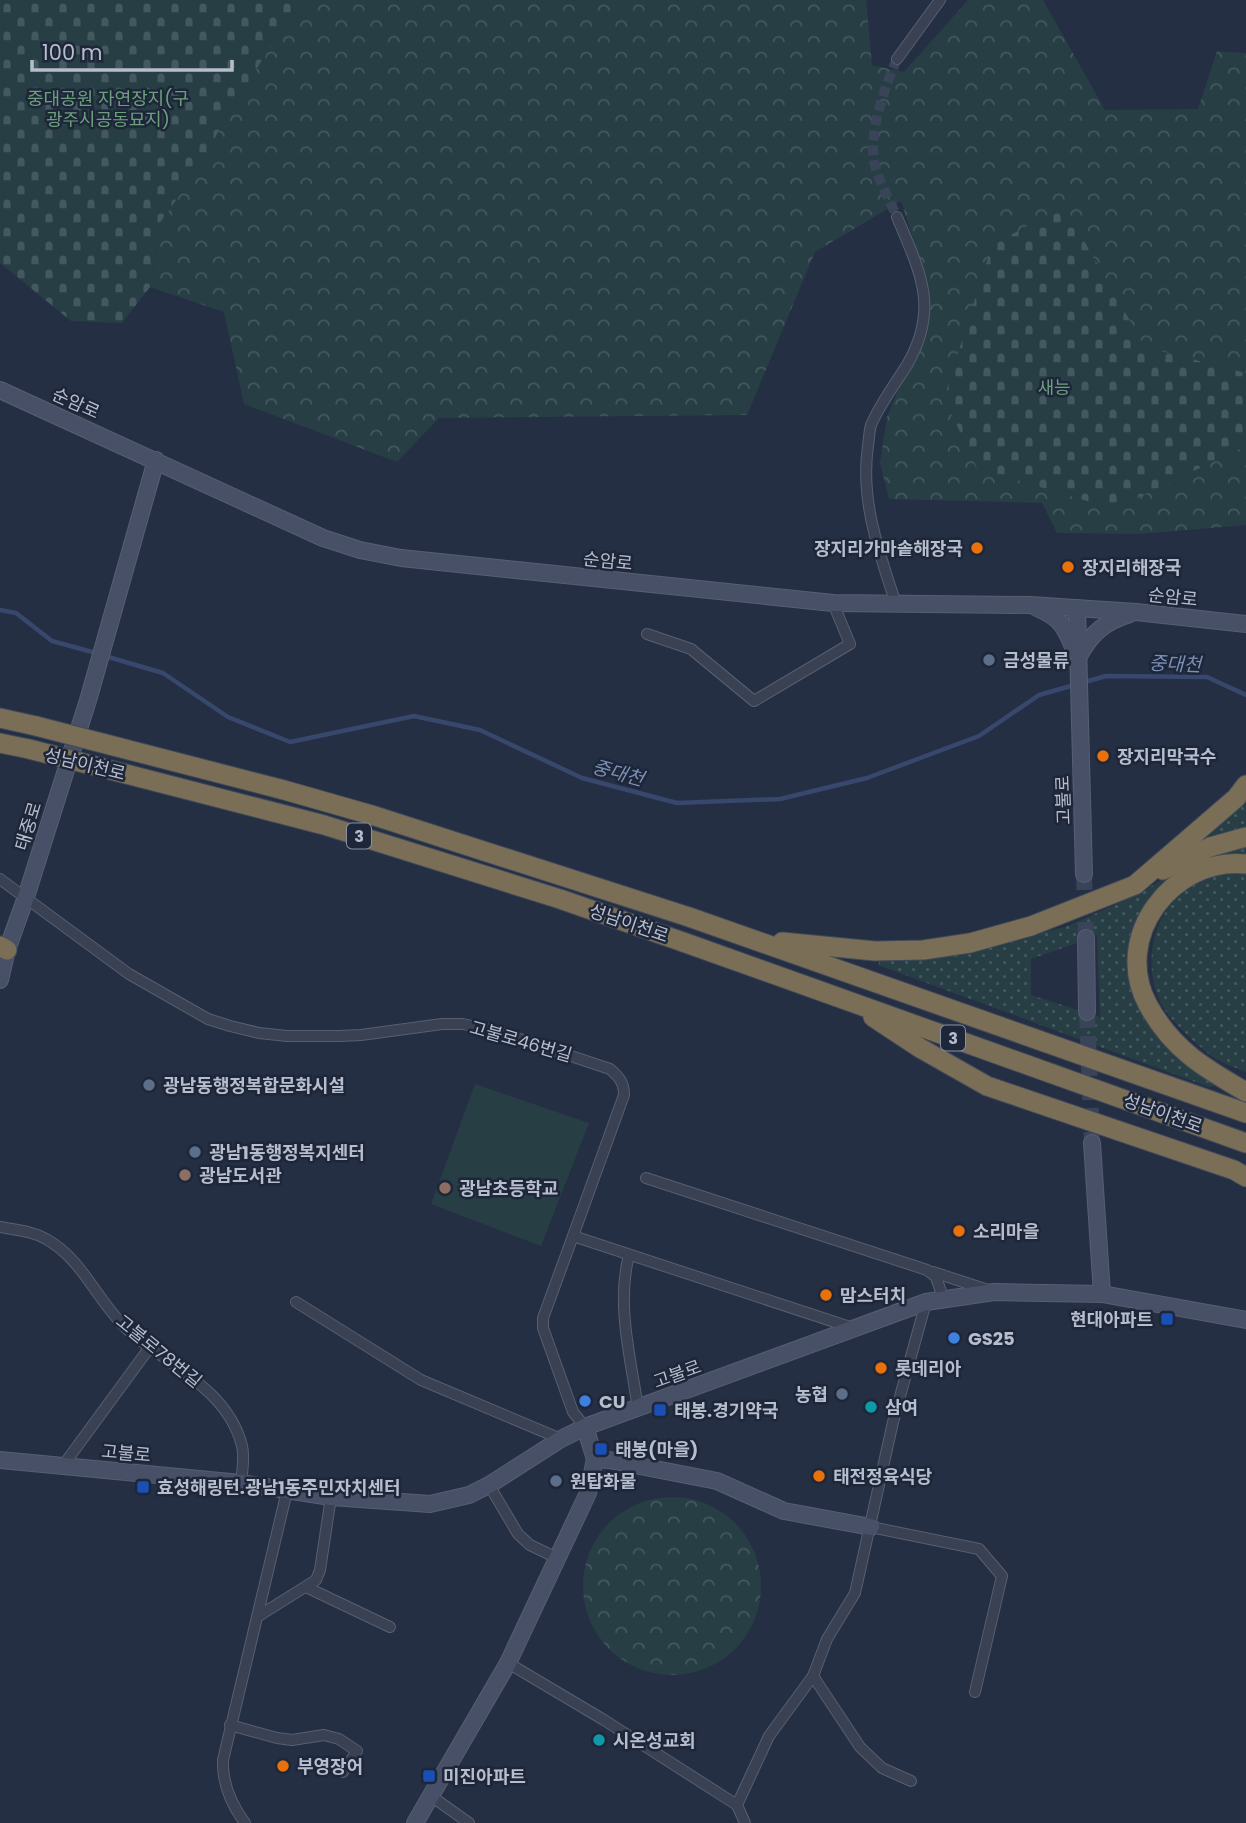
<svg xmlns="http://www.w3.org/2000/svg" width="1246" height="1823" font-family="Poppins,'Noto Sans KR',sans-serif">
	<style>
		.grass { fill: url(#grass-dots); fill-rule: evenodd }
		.forest { fill: url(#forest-crowns) }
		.cemetery { fill: url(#cemetery-stones) }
		.green { fill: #273e45 }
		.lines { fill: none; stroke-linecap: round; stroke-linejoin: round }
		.stream { stroke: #37486c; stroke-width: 4.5 }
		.street-tunnel { stroke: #3a4459; stroke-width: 10; stroke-dasharray: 10 5; stroke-linecap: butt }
		.secondary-tunnel { stroke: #3a4459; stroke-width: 16; stroke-dasharray: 16 8; stroke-linecap: butt }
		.street-casing { stroke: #575f71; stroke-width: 12 }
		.secondary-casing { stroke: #575f71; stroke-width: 18 }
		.highway-casing { stroke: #41495b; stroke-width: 21 }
		.street { stroke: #394153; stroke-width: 10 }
		.secondary { stroke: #475067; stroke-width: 16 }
		.highway { stroke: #7a6f56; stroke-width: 19 }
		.highway-bridge-casing { stroke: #41495b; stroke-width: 21; stroke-linecap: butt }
		.highway-bridge { stroke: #7a6f56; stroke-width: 19 }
		.food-dot { fill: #e8710a; stroke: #1e2639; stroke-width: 2.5 }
		.service-dot { fill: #5c6f8a; stroke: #1e2639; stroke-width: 2.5 }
		.education-dot { fill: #8d6e63; stroke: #1e2639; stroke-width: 2.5 }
		.transit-dot { fill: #1a4fb4; stroke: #1e2639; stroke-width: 2.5 }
		.shop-dot { fill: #3f7fe0; stroke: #1e2639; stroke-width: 2.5 }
		.culture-dot { fill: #0f9aa8; stroke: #1e2639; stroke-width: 2.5 }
		.labels { text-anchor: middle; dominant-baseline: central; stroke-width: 5; stroke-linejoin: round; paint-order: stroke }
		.shield { fill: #1e2639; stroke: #8890a1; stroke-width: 2 }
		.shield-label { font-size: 16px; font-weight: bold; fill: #b6bdcd }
		.park-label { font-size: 18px; fill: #6ca07d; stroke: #1e2639 }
		.street-label { font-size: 18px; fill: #b6bdcd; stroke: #1e2639 }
		.poi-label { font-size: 18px; font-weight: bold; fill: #b6bdcd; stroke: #1e2639; text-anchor: start }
		.water-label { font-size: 19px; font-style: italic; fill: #7c8fb6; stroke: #1e2639 }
	</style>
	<defs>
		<pattern id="grass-dots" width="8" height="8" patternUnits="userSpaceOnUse" patternTransform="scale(1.75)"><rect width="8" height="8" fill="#273e45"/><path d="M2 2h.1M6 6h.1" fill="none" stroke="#44585f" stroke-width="1.8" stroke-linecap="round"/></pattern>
		<pattern id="forest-crowns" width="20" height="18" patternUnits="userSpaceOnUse" patternTransform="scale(1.75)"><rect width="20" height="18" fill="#273e45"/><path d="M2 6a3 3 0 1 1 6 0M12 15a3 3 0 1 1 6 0" fill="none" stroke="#44585f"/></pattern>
		<pattern id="cemetery-stones" width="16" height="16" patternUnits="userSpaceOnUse" patternTransform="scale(1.75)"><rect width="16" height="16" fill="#273e45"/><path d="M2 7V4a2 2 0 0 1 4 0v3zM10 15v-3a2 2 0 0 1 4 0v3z" fill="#44585f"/></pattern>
	</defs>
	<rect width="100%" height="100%" fill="#242f44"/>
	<!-- grass -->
	<g class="grass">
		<polygon points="1246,801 1246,830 1204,840"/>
		<path d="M1246,844v12l-99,53 -5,97 73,75v5l-6,1 -331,-122 3,-7 119,-15 65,-16 72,-32 54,-33zM1097,936l3,81 -69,-22v-36z"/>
		<path d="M1246,870v202c-10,-4 -21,-8 -30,-13 -15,-10 -41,-34 -51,-49 -18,-26 -18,-70 0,-97 9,-14 22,-30 38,-37 12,-5 30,-4 43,-6z"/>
	</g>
	<!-- forest -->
	<g class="forest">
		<polygon points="301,0 866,0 872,65 904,72 968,0 1043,0 1105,110 1198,109 1217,51 1246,53 1246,525 1139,534 1057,533 1042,503 889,499 880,463 887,417 925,322 922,267 901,201 815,252 747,415 439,418 397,462 244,404 224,312 150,287 161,221 197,171 230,110"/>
		<circle cx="672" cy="1586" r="89"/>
	</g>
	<!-- cemetery -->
	<g class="cemetery">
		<polygon points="0,0 301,0 230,110 197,171 161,221 150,287 122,323 71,321 0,263"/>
		<polygon points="1064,206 1145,347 1246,373 1246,446 1114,509 977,468 944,398 992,245"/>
	</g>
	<!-- green -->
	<polygon class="green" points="475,1084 589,1123 541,1246 431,1204"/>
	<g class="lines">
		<!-- stream -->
		<g class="stream">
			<polyline points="0,610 16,613 52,641 96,653"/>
			<polyline points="105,656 163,673 228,717 290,742 414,716 480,730 582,778 677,803 780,799 867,778 979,736 1039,695 1106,676 1207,677 1246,695"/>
		</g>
		<!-- street-tunnel -->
		<path class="street-tunnel" d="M897,59c-12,27 -28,72 -23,102 3,17 16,40 23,56"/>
		<!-- secondary-tunnel -->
		<g class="secondary-tunnel">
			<polyline points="1084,874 1086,938"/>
			<polyline points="1087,1012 1092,1143"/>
		</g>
		<!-- street casing -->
		<g class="street-casing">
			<g id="street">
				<polyline points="897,59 940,0"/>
				<path d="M896,604c-17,-52 -36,-103 -28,-158 1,-6 1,-14 3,-21 9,-21 24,-41 36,-60 33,-57 13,-93 -10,-148"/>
				<polyline points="647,634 691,649 754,701 850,644 833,603"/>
				<path d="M0,879l129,95 79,45 22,7 29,7 28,3h52l22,-1 81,-11h21l33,7 114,38c9,8 14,13 14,26l-51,141 280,92"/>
				<polyline points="646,1178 927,1270 936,1277 943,1298"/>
				<path d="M0,1227c16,3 32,4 46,12 37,20 52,64 82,91 39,35 100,59 114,116 3,12 0,25 -1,37"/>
				<polyline points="573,1236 543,1318 543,1328 573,1412 585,1427"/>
				<path d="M629,1255c-13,50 2,104 9,154"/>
				<polyline points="933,1272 988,1290"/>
				<polyline points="296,1302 421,1380 561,1439"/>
				<polyline points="62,1467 150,1347"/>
				<polyline points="489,1485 518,1534 530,1545 557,1558"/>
				<polyline points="871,1527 979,1549 1002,1576 975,1692"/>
				<polyline points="306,1587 390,1627"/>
				<polyline points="257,1617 316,1580 320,1570 331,1497"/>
				<polyline points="508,1663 604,1720 737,1805 745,1823"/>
				<polyline points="813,1676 827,1639 855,1593 893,1422 926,1302"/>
				<polyline points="230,1725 277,1738 292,1740 324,1735 339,1739 357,1751 343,1772"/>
				<polyline points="431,1796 469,1823"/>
				<polyline points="737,1805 769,1736 813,1676 860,1747 882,1768 911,1781"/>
				<path d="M245,1823c-14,-19 -23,-39 -22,-63l64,-269"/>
			</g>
		</g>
		<!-- secondary casing -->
		<g class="secondary-casing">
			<g id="secondary">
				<polyline points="0,390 323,538 360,550 401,558 833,603 1030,605 1136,612 1246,624"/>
				<path d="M1037,608c24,10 28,19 37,41"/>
				<polyline points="1077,608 1084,874"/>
				<path d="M1079,656c13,-24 26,-34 51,-42"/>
				<polyline points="1086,938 1087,1012"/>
				<polyline points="0,980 7,950 26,897 89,697 156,460"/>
				<polyline points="1102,1294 1246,1320"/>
				<polyline points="595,1459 609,1460 717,1481 784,1511 871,1527"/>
				<polyline points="0,1460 241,1483 331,1497 430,1504 469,1495 489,1485 561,1439 585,1427 926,1302 994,1292 1102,1294 1092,1143"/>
				<polyline points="415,1823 508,1663 588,1493 595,1459 585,1427"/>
			</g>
		</g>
		<!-- highway casing -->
		<g class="highway-casing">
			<g id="highway">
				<polyline points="0,718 36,726"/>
				<polyline points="0,743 29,749"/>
				<path d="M1246,864c-73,-8 -135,73 -98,141 24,44 56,63 98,87"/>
				<polyline points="1163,870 1210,847 1246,837"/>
				<polyline points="689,917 1246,1113"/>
				<polyline points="683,942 1246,1143"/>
				<polyline points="782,942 875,951 923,950 970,943 1031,926 1135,885 1236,798 1246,785"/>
				<polyline points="0,946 7,950"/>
				<polyline points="873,1017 920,1048 987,1086 1234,1170 1246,1177"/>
			</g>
		</g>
		<!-- street -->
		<use href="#street" class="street"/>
		<!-- secondary -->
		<use href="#secondary" class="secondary"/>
		<!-- highway -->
		<use href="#highway" class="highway"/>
		<!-- highway-bridge casing -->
		<g class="highway-bridge-casing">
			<g id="highway-bridge">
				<polyline points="36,726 284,790 375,816 689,917"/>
				<polyline points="29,749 324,825 560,899 683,942"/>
			</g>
		</g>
		<!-- highway-bridge -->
		<use href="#highway-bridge" class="highway-bridge"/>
	</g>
	<!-- markers -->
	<g class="food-dot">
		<circle cx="977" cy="548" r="7"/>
		<circle cx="1068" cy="567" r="7"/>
		<circle cx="1103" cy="756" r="7"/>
		<circle cx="959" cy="1231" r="7"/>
		<circle cx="826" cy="1295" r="7"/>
		<circle cx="881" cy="1368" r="7"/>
		<circle cx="819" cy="1476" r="7"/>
		<circle cx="283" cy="1766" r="7"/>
	</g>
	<g class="service-dot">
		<circle cx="989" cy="660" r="7"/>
		<circle cx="149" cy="1085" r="7"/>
		<circle cx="195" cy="1152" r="7"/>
		<circle cx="842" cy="1394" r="7"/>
		<circle cx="556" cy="1481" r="7"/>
	</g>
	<g class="education-dot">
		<circle cx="185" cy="1175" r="7"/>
		<circle cx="445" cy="1188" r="7"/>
	</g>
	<g class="transit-dot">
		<rect x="1160" y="1312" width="14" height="14" rx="3.5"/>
		<rect x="653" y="1403" width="14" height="14" rx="3.5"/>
		<rect x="594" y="1442" width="14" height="14" rx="3.5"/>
		<rect x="136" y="1480" width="14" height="14" rx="3.5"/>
		<rect x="422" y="1769" width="14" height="14" rx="3.5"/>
	</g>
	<g class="shop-dot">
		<circle cx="954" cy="1338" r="7"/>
		<circle cx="585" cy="1401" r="7"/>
	</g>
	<g class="culture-dot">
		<circle cx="871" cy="1407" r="7"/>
		<circle cx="599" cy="1740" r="7"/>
	</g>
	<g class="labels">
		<!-- shield labels -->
		<g class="shield">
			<rect x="347" y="823.5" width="24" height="25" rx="5"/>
			<rect x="941" y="1025.5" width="24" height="25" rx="5"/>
		</g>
		<g class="shield-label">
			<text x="359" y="836">3</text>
			<text x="953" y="1038">3</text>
		</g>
		<!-- park labels -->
		<g class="park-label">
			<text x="108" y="98">중대공원 자연장지(구<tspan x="108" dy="21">광주시공동묘지)</tspan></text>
			<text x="1054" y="387">새능</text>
		</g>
		<!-- street labels -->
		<g class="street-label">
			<text transform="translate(76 403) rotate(24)">순암로</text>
			<text transform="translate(608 561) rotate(6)">순암로</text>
			<text transform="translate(1173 597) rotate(6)">순암로</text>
			<text transform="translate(85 764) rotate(14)">성남이천로</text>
			<text transform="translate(1063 800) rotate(-92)">고불로</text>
			<text transform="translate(28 826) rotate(-73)">태중로</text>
			<text transform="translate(629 923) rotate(19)">성남이천로</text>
			<text transform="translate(521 1041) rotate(16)">고불로46번길</text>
			<text transform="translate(1163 1113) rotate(20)">성남이천로</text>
			<text transform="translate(159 1351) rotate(39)">고불로78번길</text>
			<text transform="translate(677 1374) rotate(-20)">고불로</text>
			<text transform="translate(126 1453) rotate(5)">고불로</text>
		</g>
		<!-- poi labels -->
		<g class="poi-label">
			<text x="963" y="548" text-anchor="end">장지리가마솥해장국</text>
			<text x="1082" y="567">장지리해장국</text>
			<text x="1003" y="660">금성물류</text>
			<text x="1117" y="756">장지리막국수</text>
			<text x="163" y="1085">광남동행정복합문화시설</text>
			<text x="209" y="1152">광남1동행정복지센터</text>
			<text x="199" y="1175">광남도서관</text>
			<text x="459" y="1188">광남초등학교</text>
			<text x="973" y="1231">소리마을</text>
			<text x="840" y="1295">맘스터치</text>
			<text x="1153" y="1319" text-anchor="end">현대아파트</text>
			<text x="968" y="1338">GS25</text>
			<text x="895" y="1368">롯데리아</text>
			<text x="828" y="1394" text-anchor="end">농협</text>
			<text x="599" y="1401">CU</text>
			<text x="885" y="1407">삼여</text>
			<text x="674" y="1410">태봉.경기약국</text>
			<text x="615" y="1449">태봉(마을)</text>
			<text x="833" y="1476">태전정육식당</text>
			<text x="570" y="1481">원탑화물</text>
			<text x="157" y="1487">효성해링턴.광남1동주민자치센터</text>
			<text x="613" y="1740">시온성교회</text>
			<text x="297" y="1766">부영장어</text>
			<text x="443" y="1776">미진아파트</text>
		</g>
		<!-- water labels -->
		<g class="water-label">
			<text transform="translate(1175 664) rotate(2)">중대천</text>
			<text transform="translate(618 773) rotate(15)">중대천</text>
		</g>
	</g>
	<!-- scale -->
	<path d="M32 60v10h200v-10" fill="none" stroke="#b6bdcd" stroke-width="3.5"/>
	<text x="42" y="60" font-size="21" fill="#b6bdcd" stroke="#1e2639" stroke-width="5" paint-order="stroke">100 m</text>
</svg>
